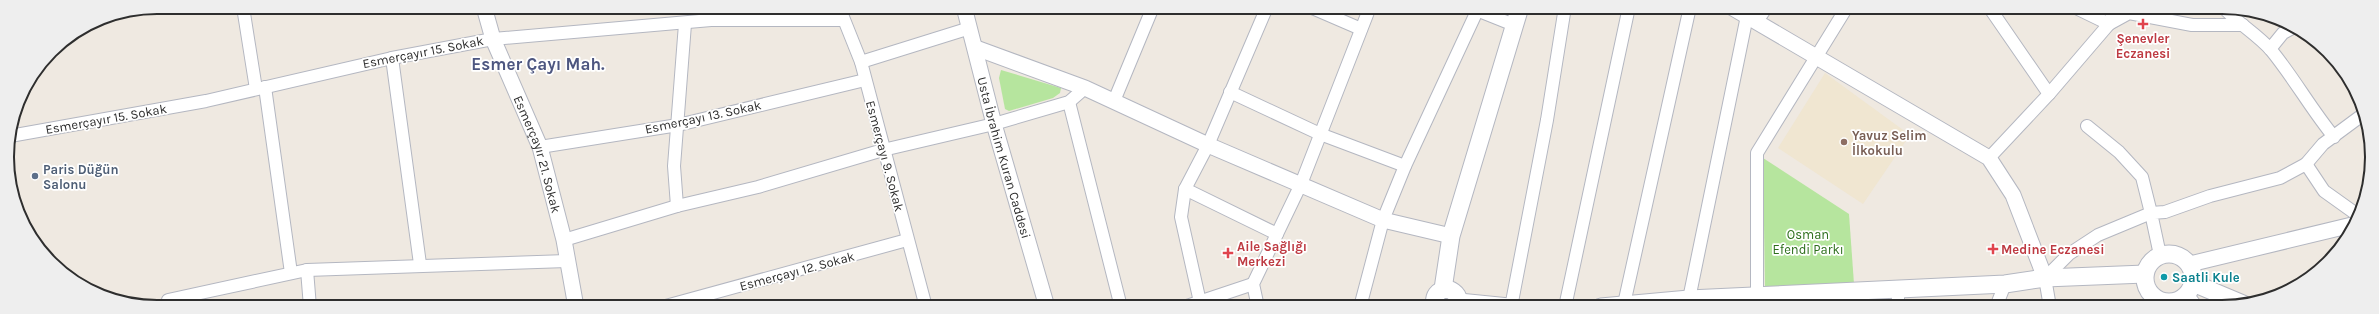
<svg xmlns="http://www.w3.org/2000/svg" width="2379" height="314" font-family="Karla,sans-serif">
	<style>
		.education { fill: #f0e6d1 }
		.green { fill: #b6e59e }
		.lines { fill: none; stroke-linecap: round; stroke-linejoin: round }
		.minor-casing { stroke: #b4b7c1; stroke-width: 14 }
		.tertiary-casing { stroke: #b4b7c1; stroke-width: 17 }
		.secondary-casing { stroke: #b4b7c1; stroke-width: 19 }
		.minor { stroke: #fff; stroke-width: 12 }
		.tertiary { stroke: #fff; stroke-width: 15 }
		.secondary { stroke: #fff; stroke-width: 17 }
		.health-dot { fill: #e0444e; stroke: #fff; stroke-width: 1.5 }
		.education-dot { fill: #8d6e63; stroke: #fff; stroke-width: 1.5 }
		.service-dot { fill: #5c6f8a; stroke: #fff; stroke-width: 1.5 }
		.culture-dot { fill: #0f9aa8; stroke: #fff; stroke-width: 1.5 }
		.labels { text-anchor: middle; dominant-baseline: central; stroke-width: 3.5; stroke-linejoin: round; paint-order: stroke }
		.health-label { font-size: 13px; font-weight: bold; fill: #be3a42; stroke: #fff; text-anchor: start }
		.street-label { font-size: 13px; fill: #2e2e2e; stroke: #fff }
		.education-label { font-size: 13px; font-weight: bold; fill: #785e54; stroke: #fff; text-anchor: start }
		.service-label { font-size: 13px; font-weight: bold; fill: #4e5e75; stroke: #fff; text-anchor: start }
		.park-label { font-size: 13px; fill: #2c6e1b; stroke: #fff }
		.culture-label { font-size: 13px; font-weight: bold; fill: #0d838f; stroke: #fff; text-anchor: start }
		.district-label { font-size: 17px; font-weight: bold; fill: #4d5680; stroke: #fff }
		.rim { fill: none; stroke: #2e2e2e; stroke-width: 2 }
	</style>
	<rect width="100%" height="100%" fill="#efe9e1"/>
	<!-- education -->
	<polygon class="education" points="1825,73 1910,135 1863,204 1778,148"/>
	<!-- green -->
	<g class="green">
		<polygon points="1001,70 1061,88 1060,93 1053,98 1009,111 1005,109 999,78"/>
		<polygon points="1763,158 1849,214 1854,284 1765,290"/>
	</g>
	<g class="lines">
		<!-- minor casing -->
		<g class="minor-casing">
			<g id="minor">
				<polyline points="243,7 256,89"/>
				<polyline points="708,7 711,20"/>
				<polyline points="773,7 776,19"/>
				<polyline points="839,7 861,62 926,307"/>
				<polyline points="1310,7 1361,29"/>
				<polyline points="1469,7 1514,25"/>
				<polyline points="1989,7 2049,94"/>
				<polyline points="2074,7 2109,24"/>
				<path d="M2223,7c14,16 34,27 48,43 23,28 40,59 63,87"/>
				<polyline points="2109,24 2129,13 2192,25 2243,25"/>
				<polyline points="2270,49 2283,33 2294,27"/>
				<polyline points="392,58 420,264"/>
				<polyline points="861,62 970,28"/>
				<polyline points="265,87 291,273"/>
				<polyline points="1230,92 1320,134 1405,166"/>
				<polyline points="1114,101 1153,7"/>
				<polyline points="1069,102 1121,307"/>
				<polyline points="10,136 206,101 392,58 493,39 711,20 843,20"/>
				<polyline points="540,147 678,125 865,80"/>
				<polyline points="1989,158 2049,94 2109,24 2115,7"/>
				<polyline points="2306,164 2323,144 2365,113"/>
				<polyline points="1185,189 1277,234"/>
				<polyline points="677,206 674,166 685,24"/>
				<polyline points="564,240 677,206 758,187 883,150 994,124 1069,102 1085,88"/>
				<polyline points="2160,255 2151,213 2165,212 2210,196 2280,178 2306,164 2324,191 2359,216"/>
				<polyline points="307,270 310,307"/>
				<polyline points="2187,294 2197,307"/>
				<polyline points="1757,296 1757,153 1847,7"/>
				<polyline points="1689,299 1747,16"/>
				<polyline points="168,300 307,270 567,261"/>
				<polyline points="1200,302 1181,217 1185,189 1208,145 1267,7"/>
				<polyline points="1624,304 1690,7"/>
				<polyline points="662,307 907,240"/>
				<polyline points="1184,307 1253,284"/>
				<polyline points="1258,307 1253,284 1301,184 1370,7"/>
				<polyline points="1360,307 1383,220 1405,166 1477,11"/>
				<polyline points="1511,307 1547,120 1565,7"/>
				<polyline points="1565,307 1629,7"/>
				<polyline points="1897,307 1899,289"/>
				<polyline points="1996,307 2005,284"/>
				<polyline points="2050,307 2045,278 2069,254 2098,235 2151,213 2142,177 2119,152 2087,126"/>
			</g>
		</g>
		<!-- tertiary casing -->
		<g class="tertiary-casing">
			<g id="tertiary">
				<path id="s1" d="M484,7l9,32 47,108 24,93 12,67"/>
				<path id="s2" d="M964,7l30,117 53,183"/>
				<polyline points="1731,7 1989,158 2013,195 2045,278"/>
				<polyline points="1756,20 1765,7"/>
				<polyline points="976,48 1085,88 1208,145 1383,220 1451,236"/>
				<polyline points="2190,264 2356,224"/>
			</g>
		</g>
		<!-- secondary casing -->
		<g class="secondary-casing">
			<g id="secondary">
				<circle cx="2169" cy="278" r="24"/>
				<polyline points="2193,283 2243,304"/>
				<polyline points="1443,289 1451,236 1520,7"/>
				<polyline points="1459,302 1509,307"/>
				<path d="M1435,307c-2,-11 2,-17 13,-18 8,3 13,9 10,18"/>
				<polyline points="1601,307 1689,299 2005,284 2045,278 2145,274"/>
			</g>
		</g>
		<!-- minor -->
		<use href="#minor" class="minor"/>
		<!-- tertiary -->
		<use href="#tertiary" class="tertiary"/>
		<!-- secondary -->
		<use href="#secondary" class="secondary"/>
	</g>
	<!-- markers -->
	<g class="health-dot">
		<path d="M2141 18h4v4h4v4h-4v4h-4v-4h-4v-4h4z"/>
		<path d="M1991 243h4v4h4v4h-4v4h-4v-4h-4v-4h4z"/>
		<path d="M1226 247h4v4h4v4h-4v4h-4v-4h-4v-4h4z"/>
	</g>
	<circle class="education-dot" cx="1844" cy="142" r="4"/>
	<circle class="service-dot" cx="35" cy="176" r="4"/>
	<circle class="culture-dot" cx="2164" cy="277" r="4"/>
	<g class="labels">
		<!-- health labels -->
		<g class="health-label">
			<text x="2143" y="38" text-anchor="middle">Şenevler<tspan x="2143" dy="15">Eczanesi</tspan></text>
			<text x="1237" y="246">Aile Sağlığı<tspan x="1237" dy="15">Merkezi</tspan></text>
			<text x="2001" y="249">Medine Eczanesi</text>
		</g>
		<!-- street labels -->
		<g class="street-label">
			<text transform="translate(423 52) rotate(-11)">Esmerçayır 15. Sokak</text>
			<text transform="translate(703 117) rotate(-12)">Esmerçayı 13. Sokak</text>
			<text transform="translate(106 119) rotate(-10)">Esmerçayır 15. Sokak</text>
			<text stroke="none"><textPath href="#s1" startOffset="157">Esmerçayır 21. Sokak</textPath></text>
			<text transform="translate(885 156) rotate(75)">Esmerçayı 9. Sokak</text>
			<text stroke="none"><textPath href="#s2" startOffset="156">Usta İbrahim Kuran Caddesi</textPath></text>
			<text transform="translate(797 271) rotate(-15)">Esmerçayı 12. Sokak</text>
		</g>
		<!-- education labels -->
		<g class="education-label">
			<text x="1852" y="135">Yavuz Selim<tspan x="1852" dy="15">İlkokulu</tspan></text>
		</g>
		<!-- service labels -->
		<g class="service-label">
			<text x="43" y="169">Paris Düğün<tspan x="43" dy="15">Salonu</tspan></text>
		</g>
		<!-- park labels -->
		<g class="park-label">
			<text x="1808" y="234">Osman<tspan x="1808" dy="15">Efendi Parkı</tspan></text>
		</g>
		<!-- culture labels -->
		<g class="culture-label">
			<text x="2172" y="277">Saatli Kule</text>
		</g>
		<!-- district labels -->
		<g class="district-label">
			<text x="538" y="64">Esmer Çayı Mah.</text>
		</g>
	</g>
	<!-- crop -->
	<path d="M0 0H2379V314H0ZM157 14H2222A143 143 0 0 1 2365 157V157A143 143 0 0 1 2222 300H157A143 143 0 0 1 14 157V157A143 143 0 0 1 157 14Z" fill="#eee" fill-rule="evenodd"/>
	<path class="rim" d="M157 14H2222A143 143 0 0 1 2365 157V157A143 143 0 0 1 2222 300H157A143 143 0 0 1 14 157V157A143 143 0 0 1 157 14Z"/>
</svg>
